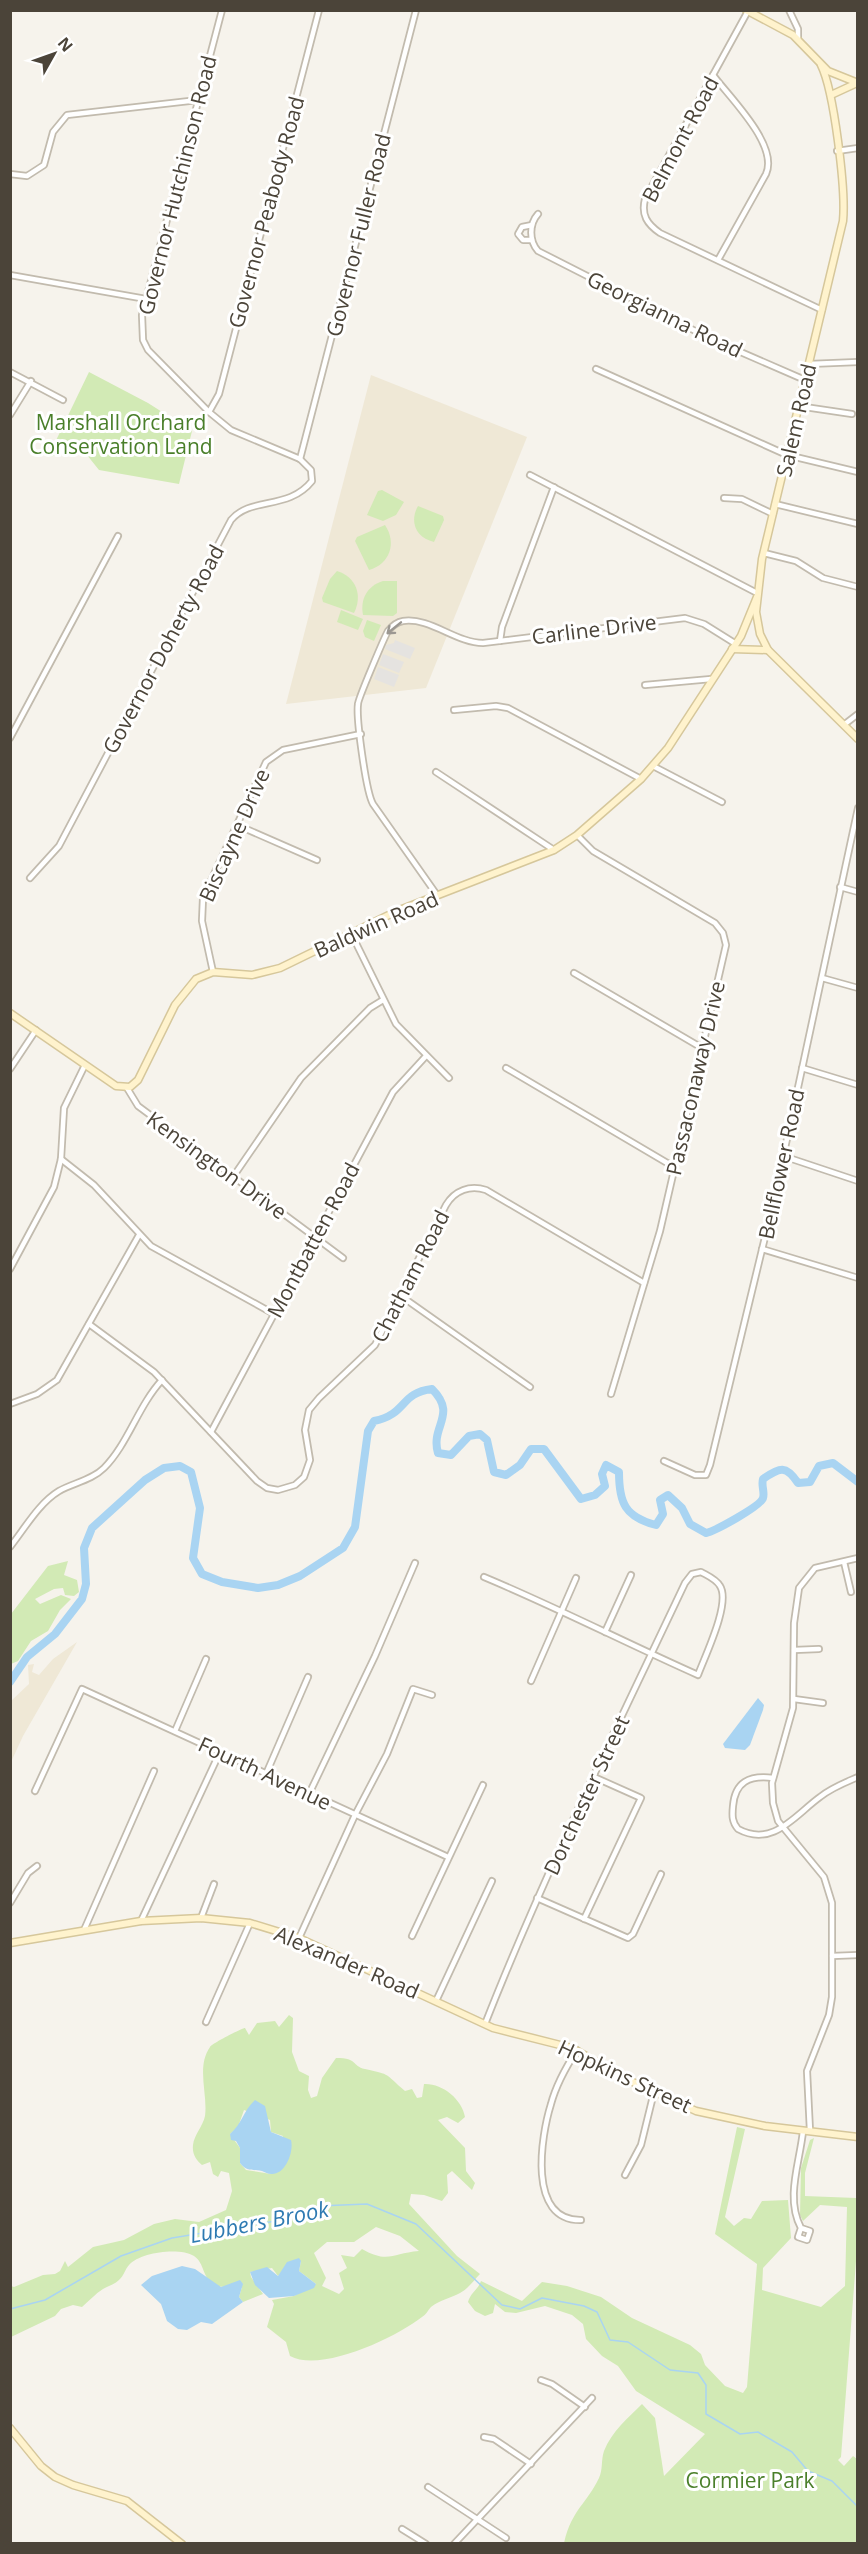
<svg xmlns="http://www.w3.org/2000/svg" width="868" height="2554" font-family="'Open Sans',sans-serif">
	<style>
		.education { fill: #efe8d6 }
		.green { fill: #d2eab5; fill-rule: evenodd }
		.parking { fill: #e5e3e0 }
		.water { fill: #a9d4f2 }
		.lines { fill: none; stroke-linecap: round; stroke-linejoin: round }
		.stream { stroke: #a9d4f2; stroke-width: 1.5 }
		.river { stroke: #a9d4f2; stroke-width: 8 }
		.street-casing { stroke: #c2bbae; stroke-width: 8 }
		.secondary-casing { stroke: #d6c79b; stroke-width: 9 }
		.street { stroke: #fff; stroke-width: 4.5 }
		.secondary { stroke: #fff3cd; stroke-width: 6 }
		.oneway { stroke: #9c9892 }
		.labels { text-anchor: middle; dominant-baseline: central; stroke-width: 6; stroke-linejoin: round; paint-order: stroke }
		.street-label { font-size: 21px; fill: #4b4439; stroke: #fff }
		.park-label { font-size: 21px; fill: #4a7f2a; stroke: #fff }
		.water-label { font-size: 22px; font-style: italic; fill: #2e7ab2; stroke: #fff }
	</style>
	<rect width="100%" height="100%" fill="#f6f3ec"/>
	<!-- education -->
	<g class="education">
		<polygon points="371,375 527,437 426,688 286,704"/>
		<polygon points="77,1642 23,1736 11,1762 11,1701 29,1684 28,1665 34,1664 32,1672 39,1675 53,1659"/>
	</g>
	<!-- green -->
	<g class="green">
		<polygon points="89,372 148,403 192,431 179,484 99,470 83,450 48,457"/>
		<polygon points="382,490 404,502 396,515 383,521 367,515 378,491"/>
		<path d="M418,506l25,10 1,4 -10,22c-18,-4 -25,-20 -16,-36z"/>
		<path d="M385,525c12,18 5,39 -16,45l-14,-29 2,-4z"/>
		<path d="M337,571c19,6 26,24 17,42l-31,-11 -1,-4 8,-19z"/>
		<path d="M383,581h14v32l-4,3 -30,-1c-3,-16 4,-29 20,-34z"/>
		<polygon points="341,610 363,619 358,630 337,622"/>
		<polygon points="367,620 381,625 374,641 365,637 363,631"/>
		<polygon points="68,1561 64,1575 77,1580 79,1592 74,1596 65,1595 63,1588 54,1589 35,1599 40,1604 61,1595 71,1599 60,1610 48,1631 31,1641 18,1661 11,1664 11,1614 48,1566"/>
		<path d="M289,2015l4,3 -1,34 7,19 10,5 -1,14 3,8 6,-2 5,-18 14,-20c23,0 15,8 29,11 27,6 19,4 40,22l7,-2 5,9 5,-1 2,-13c18,-1 38,15 41,33l-7,6 -11,-6 -9,3 27,28 1,23 9,12 -3,7 -20,-19 -5,4 1,18 -6,8 -18,-6 -13,-1 -2,10 48,52 23,18c-6,6 -12,15 -20,19 -9,5 -20,7 -29,14 -3,3 -5,8 -9,10 -27,21 -101,56 -132,39l-4,-14 -19,-15 7,-23 -2,-4 22,-4 22,-12 -17,-13 2,-10 -14,4 -9,11 -6,-8 -22,4 1,5 12,17 -20,8 -4,-5 3,-10c-9,-2 -19,2 -27,-2 -13,-6 -10,-22 -21,-29 -14,-9 -54,-4 -65,9 -4,4 -5,11 -10,15 -4,4 -11,6 -16,9 -8,5 -14,12 -21,18l-9,-2 -12,4 -6,7 -44,21v-51l3,1 29,-12 12,-1 5,-3 5,-10 3,6 25,-20 31,-7 30,-16 21,-5 24,3 27,-12 6,-19 -3,-18 -8,-2 -3,6 -5,-3 -3,-12 -8,3c-6,-5 -10,-11 -9,-20 1,-10 10,-19 12,-29 3,-22 -9,-49 5,-69 1,-3 32,-19 35,-19l4,7 8,-12 18,-2 4,6zM244,2110l26,10 1,12 12,4 -12,38 -25,-4 -6,-7v-15l-10,-14 8,-7zM376,2227l24,9 19,15c-26,2 -31,13 -57,-2l-8,8 -13,-2 6,13 -8,5 5,16 -5,5 -17,-8 4,-8 -12,-25 13,-11h27z"/>
		<path d="M737,2127l8,2 -20,88 9,9 10,-8 7,1 11,-18 26,-1 3,38 -28,30 -1,22 59,17 24,-21 2,-79 -27,-2 -17,16 -3,-6 1,-47 9,-28 4,-2 -9,35v23l51,2 1,50 -16,209 -3,3 6,6 9,-10 4,3v84h-293c8,-34 22,-38 35,-65 4,-8 2,-19 5,-27 8,-20 24,-33 38,-47l13,14 9,58 41,-42 -69,-43 -18,-25 -16,-10 -16,-17 -3,-15 -11,-9 -27,-9 -29,7 -11,-1 -10,-8 -2,9 -8,3 -10,-5 -7,-9c3,-10 10,-12 13,-21l41,20 20,-19 25,4 34,11 31,21 58,27 11,9 4,11 20,21 18,7 4,-6 10,-123 -42,-30z"/>
	</g>
	<!-- parking -->
	<g class="parking">
		<polygon points="395,640 415,648 410,659 385,649 386,645 394,643"/>
		<polygon points="383,654 404,662 399,673 379,665"/>
		<polygon points="378,667 399,675 394,687 374,679"/>
	</g>
	<!-- water -->
	<g class="water">
		<polygon points="758,1698 764,1705 763,1710 750,1745 745,1750 725,1748 723,1744"/>
		<path d="M255,2100l10,6 6,26 20,8c3,11 -5,35 -20,34 -3,0 -6,-2 -9,-3 -11,-2 -15,1 -22,-8v-15l-4,-7 -5,-1 -1,-6c12,-10 13,-23 25,-34z"/>
		<polygon points="299,2258 301,2261 299,2271 316,2284 314,2288 294,2296 269,2298 255,2285 250,2272 267,2267 278,2276 287,2262"/>
		<polygon points="182,2266 195,2269 221,2287 240,2280 243,2284 239,2297 243,2302 212,2324 201,2322 187,2330 178,2329 167,2321 161,2304 141,2285 152,2276"/>
	</g>
	<g class="lines">
		<!-- stream -->
		<polyline class="stream" points="10,2309 45,2300 121,2256 172,2238 276,2221 318,2206 367,2204 416,2224 502,2305 520,2309 542,2298 584,2306 597,2312 610,2340 628,2342 670,2370 698,2373 706,2385 706,2414 740,2434 758,2432 792,2452 808,2471 832,2481 858,2507"/>
		<!-- river -->
		<path class="river" d="M10,1682l17,-25 28,-23 27,-35 4,-15 -2,-36 8,-20 53,-48 19,-12 16,-2 11,6 9,36 -7,50 9,16 20,8 36,6 20,-3 22,-9 43,-28 12,-21 13,-96 6,-10c34,-7 25,-28 58,-32 26,26 -2,37 6,64l13,2 18,-19 11,-2 7,6 7,32 12,3 14,-10 11,-16h13l37,50 14,-4 10,-9 -3,-12 4,-9 13,7c0,31 6,45 37,53l7,-11 -3,-14 8,-5 14,13 8,16 16,9c9,-2 55,-27 57,-35 2,-6 -2,-12 0,-19 17,-12 23,-14 35,4l12,-1 9,-16 14,-3 25,19"/>
		<!-- street casing -->
		<g class="street-casing">
			<g id="street">
				<polyline points="789,10 798,29 798,39"/>
				<path d="M748,11l-103,188c-4,16 2,25 15,34l162,77"/>
				<path d="M713,75c17,23 66,70 53,99l-48,86"/>
				<polyline points="837,151 858,148"/>
				<polyline points="10,174 27,176 44,165 53,132 67,115 198,100"/>
				<path d="M538,214c-9,10 -9,27 0,37l175,89 92,40"/>
				<polyline points="532,240 523,240 518,234 522,227 532,225"/>
				<polyline points="10,275 146,299"/>
				<polyline points="809,364 858,362"/>
				<polyline points="596,369 787,455 858,472"/>
				<polyline points="10,372 63,400"/>
				<polyline points="798,406 852,414"/>
				<polyline points="209,412 219,394 319,10"/>
				<polyline points="10,415 31,381"/>
				<polyline points="300,459 416,10"/>
				<polyline points="530,475 757,593"/>
				<polyline points="724,498 742,499 773,514"/>
				<polyline points="775,504 858,524"/>
				<polyline points="764,553 796,561 823,578 858,587"/>
				<polyline points="500,641 502,627 554,487"/>
				<polyline points="645,685 711,679"/>
				<polyline points="454,710 496,706 508,708 641,779"/>
				<polyline points="845,724 858,714"/>
				<polyline points="10,738 118,536"/>
				<polyline points="653,766 722,802"/>
				<polyline points="436,772 554,850"/>
				<polyline points="237,825 317,860"/>
				<polyline points="577,835 593,851 715,923 723,933 726,945 660,1231 611,1394"/>
				<path d="M30,878l29,-32 172,-326c20,-24 57,-9 81,-39l-1,-11 -11,-11 -69,-29 -22,-18 -61,-62 -5,-10 -1,-25 80,-305"/>
				<polyline points="840,887 858,892"/>
				<path d="M437,895l-64,-91c-7,-12 -17,-86 -15,-100 0,-5 27,-68 30,-73 4,-5 9,-9 15,-10 27,-4 53,22 80,22l202,-25 19,6 32,20"/>
				<polyline points="351,933 396,1024 449,1078"/>
				<polyline points="213,972 202,921 203,898 266,762 283,750 361,734"/>
				<polyline points="574,973 702,1048"/>
				<polyline points="822,978 858,988"/>
				<polyline points="506,1068 674,1167"/>
				<polyline points="802,1068 858,1085"/>
				<polyline points="10,1069 36,1030"/>
				<polyline points="127,1088 138,1106 343,1258"/>
				<polyline points="783,1156 858,1181"/>
				<polyline points="61,1159 94,1185 151,1246 274,1314"/>
				<polyline points="233,1177 301,1078 370,1008 383,1000"/>
				<polyline points="762,1249 858,1278"/>
				<polyline points="10,1269 54,1187 61,1159 64,1108 85,1065"/>
				<polyline points="401,1296 530,1387"/>
				<path d="M89,1324l65,48 103,109 10,7 11,2 17,-5 9,-8 6,-17 -5,-30 4,-20 10,-12 56,-53 71,-140c9,-15 24,-20 40,-15l158,93"/>
				<polyline points="10,1404 37,1394 57,1380 139,1235"/>
				<polyline points="211,1432 393,1092 426,1056"/>
				<polyline points="664,1461 695,1475 706,1475 710,1465 773,1204 858,808"/>
				<path d="M10,1547c15,-19 29,-44 49,-56 14,-8 33,-11 45,-23 24,-24 34,-62 58,-88"/>
				<polyline points="844,1562 851,1592"/>
				<path d="M484,1577c72,30 142,66 214,98 7,-19 33,-72 22,-89 -4,-7 -12,-10 -19,-14l-9,2 -7,9c-69,146 -141,291 -200,441"/>
				<polyline points="605,1632 631,1575"/>
				<polyline points="794,1650 819,1649"/>
				<polyline points="531,1681 576,1578"/>
				<polyline points="794,1699 823,1703"/>
				<polyline points="175,1731 206,1659"/>
				<polyline points="266,1774 308,1677"/>
				<path d="M773,1778c-24,-3 -38,4 -40,28 -1,10 -1,16 5,23 35,19 57,-14 82,-32 11,-9 24,-14 38,-20"/>
				<polyline points="35,1791 82,1689 448,1857"/>
				<polyline points="309,1794 375,1656 415,1563"/>
				<polyline points="537,1898 628,1938 633,1934 661,1874"/>
				<polyline points="10,1903 28,1873 37,1866"/>
				<polyline points="201,1918 214,1884"/>
				<polyline points="584,1919 641,1798 594,1777"/>
				<polyline points="141,1921 220,1752"/>
				<polyline points="84,1930 154,1771"/>
				<polyline points="412,1936 483,1785"/>
				<polyline points="299,1938 355,1815 387,1754 413,1689 432,1695"/>
				<polyline points="832,1956 858,1955"/>
				<polyline points="436,2001 492,1881"/>
				<polyline points="206,2022 250,1923"/>
				<path d="M577,2050c-11,17 -21,35 -26,54 -10,32 -24,117 30,116"/>
				<polyline points="810,2131 807,2071 829,2015 832,1997 832,1903 824,1877 778,1821 773,1803 772,1783 793,1708 794,1623 799,1588 815,1568 858,1558"/>
				<polyline points="625,2175 641,2145 654,2092"/>
				<path d="M801,2228l-3,9 9,3 3,-9 -9,-3c-16,-30 -1,-66 2,-97"/>
				<polyline points="541,2380 552,2384 585,2407"/>
				<polyline points="484,2437 494,2439 531,2464"/>
				<polyline points="428,2487 506,2538"/>
				<polyline points="402,2529 426,2544"/>
				<polyline points="454,2544 592,2398"/>
			</g>
		</g>
		<!-- secondary casing -->
		<g class="secondary-casing">
			<g id="secondary">
				<polyline points="746,10 793,35 828,71 858,83"/>
				<path d="M821,65c13,26 25,125 22,156l-81,338 -6,53 4,22 8,16 90,89"/>
				<polyline points="831,95 857,83"/>
				<polyline points="732,649 768,650"/>
				<polyline points="10,1013 116,1086 130,1087 138,1080 175,1005 196,979 213,972 252,975 280,968 397,911 554,850 577,835 641,779 668,748 741,636 757,597"/>
				<polyline points="10,1943 141,1921 201,1918 250,1923 299,1938 493,2028 572,2048 624,2078 696,2111 765,2126 858,2137"/>
				<polyline points="10,2428 41,2466 55,2477 73,2485 127,2501 182,2544"/>
			</g>
		</g>
		<!-- street -->
		<use href="#street" class="street"/>
		<!-- secondary -->
		<use href="#secondary" class="secondary"/>
	</g>
	<!-- one-way arrows -->
	<defs><path id="oneway-shaft" d="M-6 0H5M1.5-3L5.5 0L1.5 3" fill="none" stroke-width="1.6" stroke-linecap="round" stroke-linejoin="round" transform="scale(1.5)"/></defs>
	<use class="oneway" href="#oneway-shaft" transform="translate(394 628) rotate(141)"/>
	<g class="labels">
		<!-- street labels -->
		<g class="street-label">
			<text transform="translate(680 139) rotate(-62)">Belmont Road</text>
			<text transform="translate(177 185) rotate(-76)">Governor Hutchinson Road</text>
			<text transform="translate(266 212) rotate(-75)">Governor Peabody Road</text>
			<text transform="translate(358 235) rotate(-76)">Governor Fuller Road</text>
			<text transform="translate(665 314) rotate(26)">Georgianna Road</text>
			<text transform="translate(796 420) rotate(-77)">Salem Road</text>
			<text transform="translate(594 629) rotate(-7)">Carline Drive</text>
			<text transform="translate(163 649) rotate(-62)">Governor Doherty Road</text>
			<text transform="translate(234 835) rotate(-66)">Biscayne Drive</text>
			<text transform="translate(376 924) rotate(-24)">Baldwin Road</text>
			<text transform="translate(695 1078) rotate(-77)">Passaconaway Drive</text>
			<text transform="translate(781 1164) rotate(-78)">Bellflower Road</text>
			<text transform="translate(217 1165) rotate(36)">Kensington Drive</text>
			<text transform="translate(313 1240) rotate(-62)">Montbatten Road</text>
			<text transform="translate(410 1276) rotate(-63)">Chatham Road</text>
			<text transform="translate(265 1773) rotate(25)">Fourth Avenue</text>
			<text transform="translate(586 1795) rotate(-65)">Dorchester Street</text>
			<text transform="translate(347 1962) rotate(23)">Alexander Road</text>
			<text transform="translate(625 2076) rotate(25)">Hopkins Street</text>
		</g>
		<!-- park labels -->
		<g class="park-label">
			<text x="121" y="422">Marshall Orchard<tspan x="121" dy="24">Conservation Land</tspan></text>
			<text x="750" y="2480">Cormier Park</text>
		</g>
		<!-- water labels -->
		<g class="water-label">
			<text transform="translate(259 2221) rotate(-11)">Lubbers Brook</text>
		</g>
	</g>
	<!-- border -->
	<rect width="868" height="2554" fill="none" stroke="#4b4439" stroke-width="24"/>
	<!-- north arrow -->
	<g transform="translate(54 54) rotate(50)" stroke="#ffffff" stroke-width="4.5" paint-order="stroke">
	<path d="M0-4.5L10 22L0 15L-10 22Z" fill="#4b4439"/>
	<text y="-9" font-size="16" font-weight="bold" text-anchor="middle" fill="#4b4439">N</text>
	</g>
</svg>
